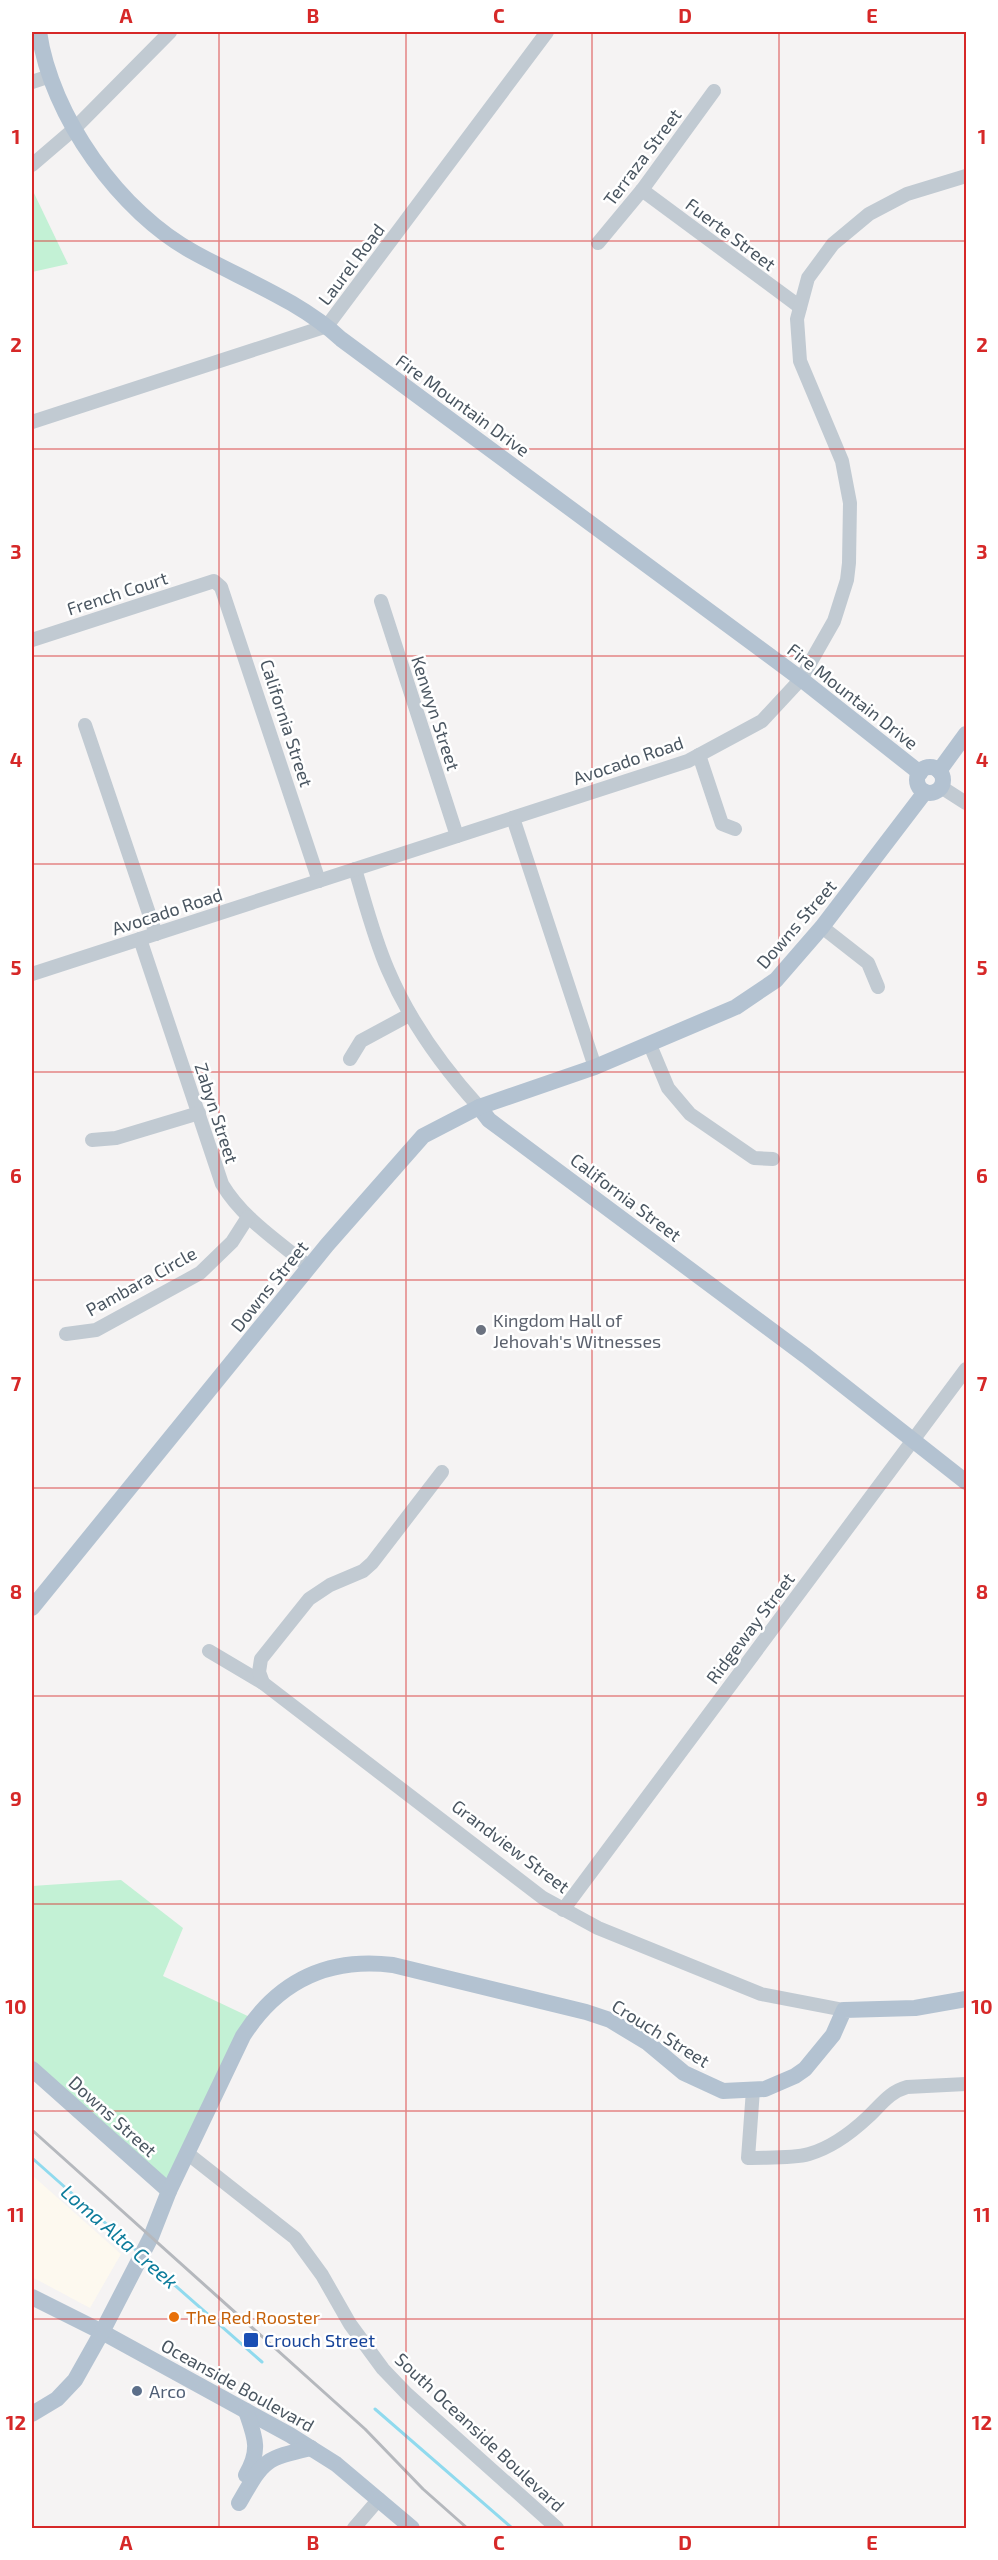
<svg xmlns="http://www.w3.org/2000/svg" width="998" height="2560" font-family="'Exo 2',sans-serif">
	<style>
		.commercial { fill: #fdf9ef }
		.green { fill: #c3f1d5 }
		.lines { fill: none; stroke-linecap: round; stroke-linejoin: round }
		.stream { stroke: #90daee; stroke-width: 3 }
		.minor { stroke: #c1cad2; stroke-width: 14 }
		.major { stroke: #b3c2d1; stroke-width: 16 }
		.rail { stroke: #b5b8bd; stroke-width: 3 }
		.grid { fill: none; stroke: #d62828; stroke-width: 1.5; stroke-opacity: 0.55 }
		.worship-dot { fill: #6b7280; stroke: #fff; stroke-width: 2 }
		.food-dot { fill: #e8710a; stroke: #fff; stroke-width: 2 }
		.transit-dot { fill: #1a4fb4; stroke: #fff; stroke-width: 2 }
		.service-dot { fill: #5c6f8a; stroke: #fff; stroke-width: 2 }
		.labels { text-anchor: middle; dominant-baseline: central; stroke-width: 5; stroke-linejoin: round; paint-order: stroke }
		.street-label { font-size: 18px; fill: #4a5661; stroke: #fff }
		.worship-label { font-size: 18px; fill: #5b616d; stroke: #fff; text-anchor: start }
		.food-label { font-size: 18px; fill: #c56008; stroke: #fff; text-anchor: start }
		.transit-label { font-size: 18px; fill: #164399; stroke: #fff; text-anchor: start }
		.service-label { font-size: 18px; fill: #4e5e75; stroke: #fff; text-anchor: start }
		.water-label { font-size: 20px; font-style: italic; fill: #0c7c9b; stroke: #fff }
		.neatline { fill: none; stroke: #d62828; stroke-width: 2 }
		.grid-label { font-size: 20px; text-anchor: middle; font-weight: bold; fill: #d62828 }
	</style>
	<rect width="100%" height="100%" fill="#f5f3f3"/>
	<!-- commercial -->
	<polygon class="commercial" points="32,2175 121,2254 90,2308 32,2277"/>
	<!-- green -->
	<g class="green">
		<polygon points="32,189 68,264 32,272"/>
		<polygon points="121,1880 183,1928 163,1976 254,2019 169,2191 32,2069 32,1886"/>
	</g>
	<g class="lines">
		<!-- stream -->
		<g class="stream">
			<polyline points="32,2158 138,2252"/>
			<polyline points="145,2259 262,2362"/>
			<polyline points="375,2409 512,2528"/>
		</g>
		<!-- minor -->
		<g class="minor">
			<polyline points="32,82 50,76"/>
			<polyline points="32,165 74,129 170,32"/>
			<polyline points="642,190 800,307"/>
			<polyline points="598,243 642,190 714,91"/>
			<polyline points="32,422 327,326 547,32"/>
			<polyline points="381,601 457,836"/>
			<polyline points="32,640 214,581 221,587 319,881"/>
			<polyline points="85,725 156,934"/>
			<polyline points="699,755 722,824 735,829"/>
			<polyline points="941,787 966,803"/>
			<polyline points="513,818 595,1067"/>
			<path d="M355,869c10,33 19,69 33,101 22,52 53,95 91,137"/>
			<polyline points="822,927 868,963 878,987"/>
			<path d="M140,939l82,245c21,35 56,57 87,83"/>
			<polyline points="32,974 688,761 762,721 801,679 834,621 847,580 849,563 850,503 842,461 800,361 797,319 808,278 833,244 869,214 907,194 966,176"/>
			<polyline points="650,1045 668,1088 690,1114 754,1158 773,1159"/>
			<polyline points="350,1059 361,1041 409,1015"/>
			<polyline points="92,1140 116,1138 199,1113"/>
			<polyline points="66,1334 96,1330 200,1273 232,1242 248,1217"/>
			<polyline points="209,1651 263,1683 543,1898 598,1928 761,1994 844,2010"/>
			<polyline points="263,1683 259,1672 261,1659 309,1599 330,1585 363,1571 372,1563 442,1472"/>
			<polyline points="563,1910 966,1369"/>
			<path d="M753,2090l-5,68c19,-1 43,1 61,-4 21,-6 43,-22 59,-37 13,-12 21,-25 39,-30l59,-3"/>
			<polyline points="187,2153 295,2238 322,2275 350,2324 383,2369 407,2394 557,2528"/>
			<polyline points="354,2528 379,2499"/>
		</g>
		<!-- major -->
		<g class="major">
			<path d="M39,32c12,84 81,181 156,221 49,27 105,48 146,86l460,340 119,94"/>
			<circle cx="930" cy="780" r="13"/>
			<polyline points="939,771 966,734"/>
			<polyline points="479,1107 489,1120 806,1356 966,1482"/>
			<polyline points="32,1608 327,1245 423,1136 479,1107 595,1067 736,1007 776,980 822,927 925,792"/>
			<polyline points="32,2069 169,2191"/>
			<polyline points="32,2297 102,2332 290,2435 336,2464 412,2528"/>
			<path d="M32,2414l25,-15 18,-19 27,-48 49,-95 18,-46 74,-155c35,-55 85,-79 150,-71l193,47 24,8 38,23 36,30 39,18 42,-2 30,-13 10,-7 28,-34 11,-25 71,-2 51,-9"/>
			<path d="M246,2475c15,-25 9,-38 0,-64"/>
			<path d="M239,2503c25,-43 24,-44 72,-55"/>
		</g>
		<!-- rail -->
		<polyline class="rail" points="32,2130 365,2429 423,2489 467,2528"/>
	</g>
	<!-- grid -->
	<path class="grid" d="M219,32v2496M406,32v2496M592,32v2496M779,32v2496M32,241h934M32,449h934M32,656h934M32,864h934M32,1072h934M32,1280h934M32,1488h934M32,1696h934M32,1904h934M32,2111h934M32,2319h934"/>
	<!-- markers -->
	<circle class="worship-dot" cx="481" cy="1330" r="6"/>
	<circle class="food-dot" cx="174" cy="2317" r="6"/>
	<rect class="transit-dot" x="243" y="2332" width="16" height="16" rx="3"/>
	<circle class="service-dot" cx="137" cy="2391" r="6"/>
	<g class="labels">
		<!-- street labels -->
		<g class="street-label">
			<text transform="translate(642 157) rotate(-53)">Terraza Street</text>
			<text transform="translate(731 234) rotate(37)">Fuerte Street</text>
			<text transform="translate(351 264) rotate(-53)">Laurel Road</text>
			<text transform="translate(463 405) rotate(36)">Fire Mountain Drive</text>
			<text transform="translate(117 593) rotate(-18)">French Court</text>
			<text transform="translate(853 696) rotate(38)">Fire Mountain Drive</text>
			<text transform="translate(436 713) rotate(72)">Kenwyn Street</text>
			<text transform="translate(287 723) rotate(72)">California Street</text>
			<text transform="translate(628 760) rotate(-19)">Avocado Road</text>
			<text transform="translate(167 911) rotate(-18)">Avocado Road</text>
			<text transform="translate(796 924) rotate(-49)">Downs Street</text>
			<text transform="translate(217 1113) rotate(72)">Zabyn Street</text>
			<text transform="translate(626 1197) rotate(37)">California Street</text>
			<text transform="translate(141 1281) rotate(-29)">Pambara Circle</text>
			<text transform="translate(269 1286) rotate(-51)">Downs Street</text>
			<text transform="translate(750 1628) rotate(-53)">Ridgeway Street</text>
			<text transform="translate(511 1846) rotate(37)">Grandview Street</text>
			<text transform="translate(661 2033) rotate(32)">Crouch Street</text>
			<text transform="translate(113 2116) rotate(42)">Downs Street</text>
			<text transform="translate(238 2385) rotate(29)">Oceanside Boulevard</text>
			<text transform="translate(480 2432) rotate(43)">South Oceanside Boulevard</text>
		</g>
		<!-- worship labels -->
		<g class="worship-label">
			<text x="493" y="1320">Kingdom Hall of<tspan x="493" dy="21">Jehovah's Witnesses</tspan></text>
		</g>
		<!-- food labels -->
		<g class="food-label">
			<text x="186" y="2317">The Red Rooster</text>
		</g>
		<!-- transit labels -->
		<g class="transit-label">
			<text x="264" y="2340">Crouch Street</text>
		</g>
		<!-- service labels -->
		<g class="service-label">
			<text x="149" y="2391">Arco</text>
		</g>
		<!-- water labels -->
		<g class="water-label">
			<text transform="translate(120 2236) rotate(41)">Loma Alta Creek</text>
		</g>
	</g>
	<!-- border -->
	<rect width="998" height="2560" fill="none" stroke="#ffffff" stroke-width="66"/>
	<rect x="33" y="33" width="932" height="2494" class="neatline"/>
	<g class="grid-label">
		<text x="126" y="23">A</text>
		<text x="313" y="23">B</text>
		<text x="499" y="23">C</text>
		<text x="685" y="23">D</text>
		<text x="872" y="23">E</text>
		<text x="16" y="144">1</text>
		<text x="982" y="144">1</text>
		<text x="16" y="352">2</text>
		<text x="982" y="352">2</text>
		<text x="16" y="559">3</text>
		<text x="982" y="559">3</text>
		<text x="16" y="767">4</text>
		<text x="982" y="767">4</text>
		<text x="16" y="975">5</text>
		<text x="982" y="975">5</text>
		<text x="16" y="1183">6</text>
		<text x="982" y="1183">6</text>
		<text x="16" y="1391">7</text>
		<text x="982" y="1391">7</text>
		<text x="16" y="1599">8</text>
		<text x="982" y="1599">8</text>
		<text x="16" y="1806">9</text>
		<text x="982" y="1806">9</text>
		<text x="16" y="2014">10</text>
		<text x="982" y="2014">10</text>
		<text x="16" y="2222">11</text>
		<text x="982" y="2222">11</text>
		<text x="16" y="2430">12</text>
		<text x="982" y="2430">12</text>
		<text x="126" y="2550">A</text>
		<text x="313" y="2550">B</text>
		<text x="499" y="2550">C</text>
		<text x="685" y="2550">D</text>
		<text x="872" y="2550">E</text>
	</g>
</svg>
